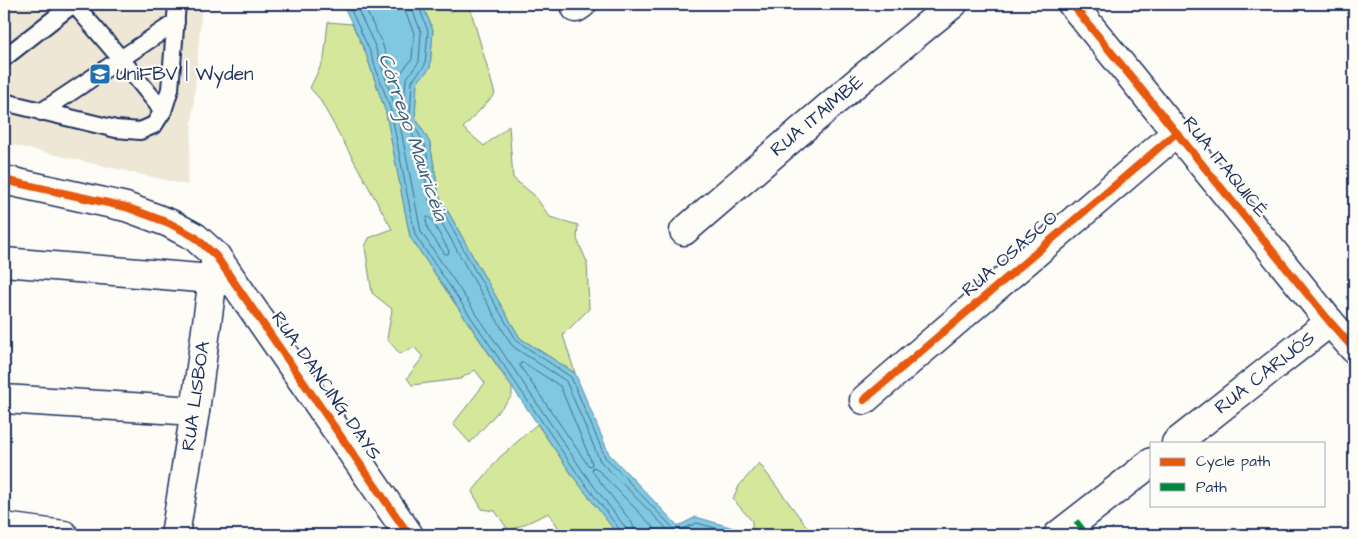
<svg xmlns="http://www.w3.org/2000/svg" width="1358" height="539" font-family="'Architects Daughter',sans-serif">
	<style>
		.built { fill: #efe7d5 }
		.green { fill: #d4e79b; stroke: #788b7c }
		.water { fill: #80c8e0; stroke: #588bac }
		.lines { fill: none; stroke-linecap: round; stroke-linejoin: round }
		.shore { stroke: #436c92; stroke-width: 1 }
		.lane-casing { stroke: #1b2f5e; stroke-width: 20 }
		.street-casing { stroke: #1b2f5e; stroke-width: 31 }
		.lane { stroke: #fdfcf7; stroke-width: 16 }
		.street { stroke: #fdfcf7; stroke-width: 28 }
		.quiet { stroke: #00873e; stroke-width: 6; stroke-dasharray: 12 6; stroke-linecap: butt }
		.cycleway-casing { stroke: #fdfcf7; stroke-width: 11 }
		.cycleway { stroke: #e8590c; stroke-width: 8 }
		.labels { text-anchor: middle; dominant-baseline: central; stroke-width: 4.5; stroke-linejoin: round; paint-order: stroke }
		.poi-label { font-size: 19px; fill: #1b2f5e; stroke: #fdfcf7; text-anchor: start }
		.street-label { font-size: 19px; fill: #1b2f5e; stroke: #fdfcf7 }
		.water-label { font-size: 20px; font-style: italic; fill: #395d85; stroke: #fdfcf7 }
	</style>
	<rect width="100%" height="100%" fill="#fdfcf7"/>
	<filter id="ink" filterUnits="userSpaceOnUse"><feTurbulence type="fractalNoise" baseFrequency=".02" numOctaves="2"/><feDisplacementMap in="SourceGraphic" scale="10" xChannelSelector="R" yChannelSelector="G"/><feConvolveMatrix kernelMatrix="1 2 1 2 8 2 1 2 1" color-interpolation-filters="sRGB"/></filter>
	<g filter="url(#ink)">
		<!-- built -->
		<polygon class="built" points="4,4 202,4 187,185 4,143"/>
		<!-- green -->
		<g class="green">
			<polygon points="422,4 444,4 450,13 461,4 469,4 495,94 463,128 484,146 509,126 513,178 534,195 550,217 578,225 577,239 587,262 589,309 563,335 575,373 520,338 477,264 439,195 430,143 415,117 417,82 430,68 433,30"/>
			<polygon points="328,22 352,24 365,51 386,113 410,237 512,388 512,396 470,443 453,424 485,383 475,370 460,379 412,385 407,378 423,357 414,347 400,354 387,339 392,309 372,293 365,247 369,238 392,229 319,98 310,88 324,59"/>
			<polygon points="537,424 575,479 618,535 563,535 549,513 509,531 495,511 482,509 472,492 499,458"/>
			<polygon points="759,463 813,535 757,535 752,534 752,521 733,499 739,486"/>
		</g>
		<!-- water -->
		<polygon class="water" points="343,4 422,4 433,30 430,68 417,82 415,117 430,143 439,195 477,264 520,338 575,373 609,454 678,526 696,517 757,535 618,535 575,479 410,237 386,113 365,51 345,9"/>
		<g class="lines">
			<!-- shore -->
			<g class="shore">
				<polyline points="348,4 369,49 391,111 415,235 579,476 620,530 621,535"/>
				<polyline points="355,4 375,46 398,116 401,118 403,116 406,79 419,62 421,32 412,9 412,4"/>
				<polyline points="363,4 382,43 394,78 396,79 412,59 414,33 405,11 404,4"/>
				<polyline points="418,4 428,31 425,65 412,81 410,118 425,145 435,197 473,267 517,341 571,377 605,457 674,529 680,530 697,523 740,535"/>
				<polygon points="428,217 431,219 449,251 448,254 445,254 428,230 426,220"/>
				<polygon points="521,363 524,363 560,386 592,463 591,466 588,465 520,366"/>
				<polyline points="628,535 625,527 584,473 421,232 400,125 401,122 405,123 420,147 429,200 468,270 511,344 515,348 566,381 600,461 673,535"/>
				<polyline points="635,535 634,528 632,523 592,471 593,467 596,468 661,535"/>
			</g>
			<!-- lane casing -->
			<g class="lane-casing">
				<g id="lane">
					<polyline points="74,4 121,59 163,111"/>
					<polyline points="4,58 73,4"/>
					<polyline points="4,102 116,129 140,131 154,125 163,111 170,89 177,4"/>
					<polyline points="41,112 176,22"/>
				</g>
			</g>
			<!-- street casing -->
			<g class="street-casing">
				<g id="street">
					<polyline points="1072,4 1330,322 1354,349"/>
					<polyline points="576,8 582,4"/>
					<polyline points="4,180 126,207 169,223 195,237 216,256 409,535"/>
					<polyline points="684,231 855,84 953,4"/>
					<polyline points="4,262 212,279"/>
					<polyline points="4,399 195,411"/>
					<polyline points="864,400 1176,133"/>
					<polyline points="1176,443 1330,322"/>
					<polyline points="4,527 64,535"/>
					<polyline points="175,535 195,411 216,256"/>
					<polyline points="1058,535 1152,462"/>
				</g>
			</g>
			<!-- lane -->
			<use href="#lane" class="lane"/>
			<!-- street -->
			<use href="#street" class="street"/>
			<!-- quiet -->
			<polyline class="quiet" points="1076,521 1087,535"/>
			<!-- cycleway casing -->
			<g class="cycleway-casing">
				<g id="cycleway">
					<polyline points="1072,4 1330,322 1354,349"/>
					<polyline points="4,180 126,207 169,223 195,237 216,256 409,535"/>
					<polyline points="864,400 1176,133"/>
				</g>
			</g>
			<!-- cycleway -->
			<use href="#cycleway" class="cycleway"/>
		</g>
	</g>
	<!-- icons -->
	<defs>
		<g id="university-square" transform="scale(1.125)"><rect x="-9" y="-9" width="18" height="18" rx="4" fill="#1f6fb2" stroke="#fdfcf7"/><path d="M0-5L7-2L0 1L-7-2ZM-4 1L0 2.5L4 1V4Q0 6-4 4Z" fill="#fff"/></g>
	</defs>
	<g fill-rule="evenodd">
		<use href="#university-square" x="100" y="74"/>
	</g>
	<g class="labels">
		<!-- poi labels -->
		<g class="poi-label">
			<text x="116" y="74">UniFBV | Wyden</text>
		</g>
		<!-- street labels -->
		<g class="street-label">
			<text transform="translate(817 116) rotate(-40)">RUA ITAIMBÉ</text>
			<text transform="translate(1225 167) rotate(51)">RUA ITAQUICÉ</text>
			<text transform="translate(1010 254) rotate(-41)">RUA OSASCO</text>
			<text transform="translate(1265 373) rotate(-38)">RUA CARIJÓS</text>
			<text transform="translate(326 386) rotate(55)">RUA DANCING DAYS</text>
			<text transform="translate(196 396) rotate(-82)">RUA LISBOA</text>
		</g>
		<!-- water labels -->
		<g class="water-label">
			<text transform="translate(413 137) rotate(71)">Córrego Mauricéia</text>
		</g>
	</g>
	<!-- margin -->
	<rect width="1358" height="539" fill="none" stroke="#fdfcf7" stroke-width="20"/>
	<rect x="10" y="10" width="1338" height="519" fill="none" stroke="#1b2f5e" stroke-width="2" filter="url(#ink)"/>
	<!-- legend -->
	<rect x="1150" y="442" width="175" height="65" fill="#fdfcf7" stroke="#a3aaba"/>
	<rect x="1160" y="458" width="25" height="8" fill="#e8590c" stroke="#a3aaba"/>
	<text x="1196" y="466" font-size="15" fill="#1b2f5e">Cycle path</text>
	<rect x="1160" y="483" width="25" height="8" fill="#00873e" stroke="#a3aaba"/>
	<text x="1196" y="492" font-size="15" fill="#1b2f5e">Path</text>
</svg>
